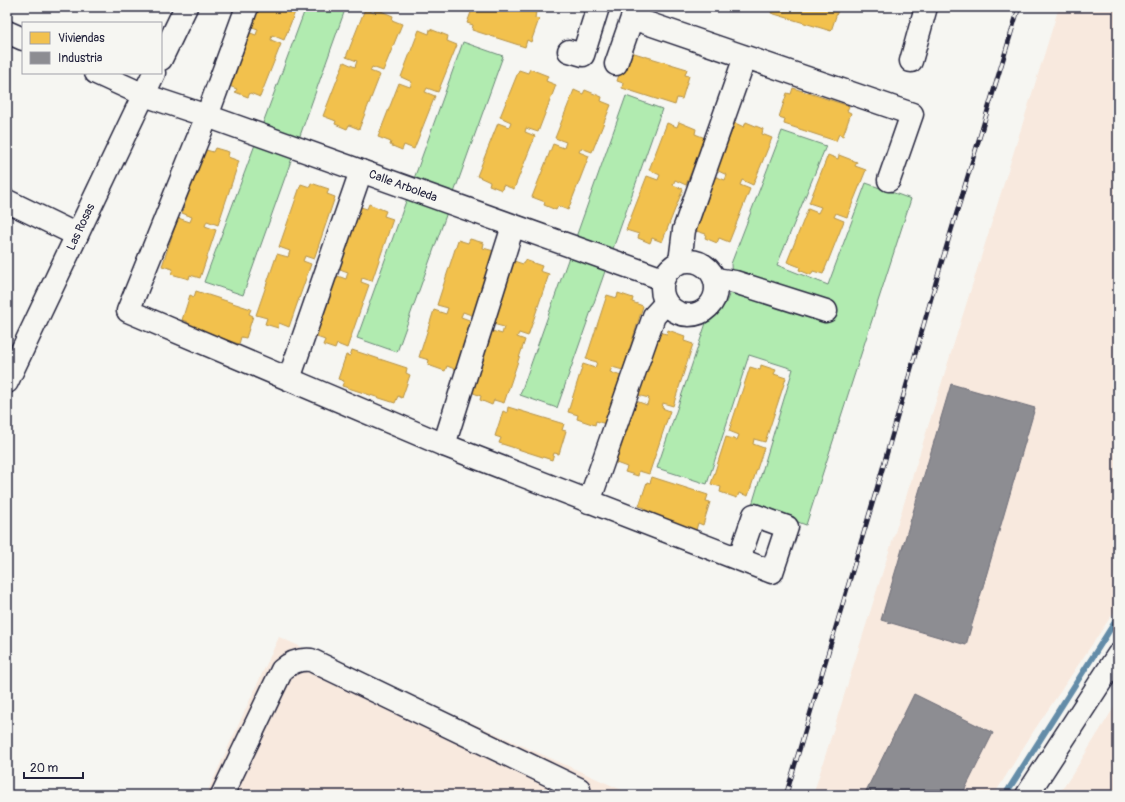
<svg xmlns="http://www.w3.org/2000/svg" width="1125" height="802" font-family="Pangolin,sans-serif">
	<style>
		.built { fill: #f8e9de }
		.green { fill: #b1ebb0; stroke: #6a8676 }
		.homes { fill: #f2c14e; stroke: #b49148 }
		.industry { fill: #8d8d92; stroke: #6d6d78 }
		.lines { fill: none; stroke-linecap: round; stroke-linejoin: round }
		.stream { stroke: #638ca8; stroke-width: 6 }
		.minor-casing { stroke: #22223b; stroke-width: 25 }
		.minor { stroke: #f6f6f2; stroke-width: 22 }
		.rail-casing { stroke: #22223b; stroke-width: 4.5 }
		.rail { stroke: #f6f6f2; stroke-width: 3; stroke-dasharray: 9; stroke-linecap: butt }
		.labels { text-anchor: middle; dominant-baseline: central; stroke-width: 4; stroke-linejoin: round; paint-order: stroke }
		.street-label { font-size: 12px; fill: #22223b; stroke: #f6f6f2 }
	</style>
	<rect width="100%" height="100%" fill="#f6f6f2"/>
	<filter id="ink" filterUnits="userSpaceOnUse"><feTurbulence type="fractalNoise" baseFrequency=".025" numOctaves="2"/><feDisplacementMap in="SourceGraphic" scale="8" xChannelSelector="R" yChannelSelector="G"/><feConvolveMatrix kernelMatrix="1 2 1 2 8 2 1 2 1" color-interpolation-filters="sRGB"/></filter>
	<g filter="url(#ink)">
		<!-- built -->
		<g class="built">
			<polygon points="1059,7 1118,7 1118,606 1033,732 994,795 813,795"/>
			<polygon points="279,637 633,795 206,795"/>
			<polygon points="1118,701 1118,795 1058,795 1072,775"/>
		</g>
		<!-- green -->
		<g class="green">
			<polygon points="306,7 346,7 243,295 204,282"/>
			<polygon points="463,42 503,56 397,352 357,338"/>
			<polygon points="626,96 662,109 557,408 520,395"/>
			<path d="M782,131l44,15 -49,119 51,20 38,-102 45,16 -105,326 -54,-20 41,-136 -44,-14 -42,129 -50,-16 49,-145c23,-15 27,-32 25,-59z"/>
		</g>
		<!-- homes -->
		<g class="homes">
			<polygon points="254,7 297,7 284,40 272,35 271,40 281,44 260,97 250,93 248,97 235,92 237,89 224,84 245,31 256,35 258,29 247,25"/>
			<polygon points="473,7 522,7 536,12 535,18 539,19 531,42 527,40 525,47 472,30 473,25 467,23"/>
			<polygon points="773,7 839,7 831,31 771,13"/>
			<polygon points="365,9 374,13 376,9 393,16 392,20 402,24 383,71 372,67 370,71 380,75 359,129 349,125 347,129 335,124 336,121 323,116 344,62 355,67 357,61 346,57"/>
			<polygon points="430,29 448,36 447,41 457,45 438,92 427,88 425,92 435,96 414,149 404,145 402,150 390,145 391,142 378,137 399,83 410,87 412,82 401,77 419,30 429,34"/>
			<polygon points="631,52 687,69 685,75 689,76 682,99 677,98 675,105 622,88 623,83 617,81 625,56"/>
			<polygon points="530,69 548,76 546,81 556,85 538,132 526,128 525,132 535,136 514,189 503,185 502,190 489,185 490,182 477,176 498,123 509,127 511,122 500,117 519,70 528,73"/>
			<polygon points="793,88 849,106 847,111 851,113 843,136 839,134 836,141 784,124 785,119 779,117 787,93 791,94"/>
			<polygon points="574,90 583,94 585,90 602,97 601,101 611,105 592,152 581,148 579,152 589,156 568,210 558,206 556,210 544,205 545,202 532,197 553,144 564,148 566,142 555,138"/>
			<polygon points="679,122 696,129 695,134 705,138 686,185 675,180 673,185 683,189 662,242 652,238 650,243 638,238 639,234 626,230 647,176 658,180 660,175 649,170 667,123 677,127"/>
			<polygon points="746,122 763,129 762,134 772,138 753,185 742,180 740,185 750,189 729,242 719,238 717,243 705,238 706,234 693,230 714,176 725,180 727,175 716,170 735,123 744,127"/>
			<polygon points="215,148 229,152 228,157 239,161 218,225 207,221 205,226 216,230 200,278 190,275 189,279 171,274 173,269 162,266 178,218 190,222 192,217 182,213 203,149 213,152"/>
			<polygon points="828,155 838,159 839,155 857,162 855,166 866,170 847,217 836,213 834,217 844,221 823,274 813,271 811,275 799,270 800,267 787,262 808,209 818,213 821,207 809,203"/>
			<polygon points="311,183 329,189 327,194 335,197 314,259 305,256 303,261 311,264 289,327 279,323 278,328 265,324 267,318 256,315 277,254 288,257 290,251 279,247 301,184 310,187"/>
			<polygon points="369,204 386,211 384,216 393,219 372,281 362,278 361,282 369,285 347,348 337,344 335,349 323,345 325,340 314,336 335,275 346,279 348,272 337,268 358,206 367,209"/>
			<polygon points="470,239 484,243 483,248 494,251 474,316 463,312 461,317 472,321 457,370 447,366 445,371 428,365 429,360 419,357 434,310 446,314 448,308 437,305 458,240 468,243"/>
			<polygon points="525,260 542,266 540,271 549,274 528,336 519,333 517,337 525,340 504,403 494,400 492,405 480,400 481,396 471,392 492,331 502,334 504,327 493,324 514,261 523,264"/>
			<polygon points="196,291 251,309 249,314 253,316 246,338 241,337 239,344 186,327 188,322 182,320 190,295 194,297"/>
			<polygon points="618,293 633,298 632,302 643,306 623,370 612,367 610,372 621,376 606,424 596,421 595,425 577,419 578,415 568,412 583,364 595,368 597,362 586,359 607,295 617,298"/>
			<polygon points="668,330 685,336 684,341 693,344 673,406 663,403 662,408 670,411 649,474 639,471 638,476 625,472 627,467 616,463 636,401 647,405 649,398 637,395 657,332 667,334"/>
			<polygon points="352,350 407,368 406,373 410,375 402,398 398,396 395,403 342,386 344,381 338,379 346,355 350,356"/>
			<polygon points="761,365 776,370 774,374 786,378 765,442 754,439 753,444 764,448 748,496 739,493 737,498 720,492 721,487 711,484 726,437 737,440 739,435 729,431 750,367 760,370"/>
			<polygon points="508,407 564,424 562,430 566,431 559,454 554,453 552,460 499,443 501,438 495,436 503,411 507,413"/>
			<polygon points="652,477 708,495 706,501 710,502 703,525 698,523 696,530 643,514 645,508 639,506 647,482 650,483"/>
		</g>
		<!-- industry -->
		<g class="industry">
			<polygon points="951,384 1035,408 966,645 881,620"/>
			<polygon points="914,694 993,733 962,795 864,795"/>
		</g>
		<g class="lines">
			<!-- stream -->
			<polyline class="stream" points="1005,795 1118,617"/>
			<!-- minor casing -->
			<g class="minor-casing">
				<g id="minor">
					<polyline points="247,7 207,116 128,311 444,445"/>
					<polyline points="7,32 23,39"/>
					<polyline points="569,51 583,55 598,7 596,7"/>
					<polyline points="161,59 186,7"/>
					<polyline points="911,61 926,7"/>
					<polyline points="616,64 632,18 912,114 889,180"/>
					<polyline points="96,73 144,95 207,116 663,279"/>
					<polyline points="7,201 77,235"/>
					<polyline points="513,226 444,445 772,572 787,527 754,515 739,559"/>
					<circle cx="689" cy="288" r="27"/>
					<polyline points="680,262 684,230 745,57"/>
					<polyline points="715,279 735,282 826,311"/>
					<polyline points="289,379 361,171"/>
					<polyline points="7,382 154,73"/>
					<polyline points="589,502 654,316 666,303"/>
					<path d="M222,795l60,-125c9,-8 17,-11 29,-10l268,129"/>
					<polyline points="1027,795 1118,655"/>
				</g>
			</g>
			<!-- minor -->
			<use href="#minor" class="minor"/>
			<!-- rail casing -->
			<g class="rail-casing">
				<polyline id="rail" points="786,795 877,488 939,271 1019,7"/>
			</g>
			<!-- rail -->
			<use href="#rail" class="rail"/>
		</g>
	</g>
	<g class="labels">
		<!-- street labels -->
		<g class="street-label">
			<text transform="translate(403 186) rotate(20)">Calle Arboleda</text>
			<text transform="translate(81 227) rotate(-65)">Las Rosas</text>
		</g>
	</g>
	<!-- margin -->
	<rect width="1125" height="802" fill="none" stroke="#f6f6f2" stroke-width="24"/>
	<rect x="12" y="12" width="1101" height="778" fill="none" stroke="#22223b" stroke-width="1.5" filter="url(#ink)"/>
	<!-- legend -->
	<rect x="22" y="22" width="140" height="52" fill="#f6f6f2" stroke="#a1a1a9"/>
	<rect x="30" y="32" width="20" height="12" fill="#f2c14e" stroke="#a1a1a9"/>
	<text x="58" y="42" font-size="12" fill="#22223b">Viviendas</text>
	<rect x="30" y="52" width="20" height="12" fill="#8d8d92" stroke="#a1a1a9"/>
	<text x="58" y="62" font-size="12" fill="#22223b">Industria</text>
	<!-- scale -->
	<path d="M24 772v6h59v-6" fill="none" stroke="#22223b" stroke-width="2"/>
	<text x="30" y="772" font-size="12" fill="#22223b" stroke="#f6f6f2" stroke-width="3" paint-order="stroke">20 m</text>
</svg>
